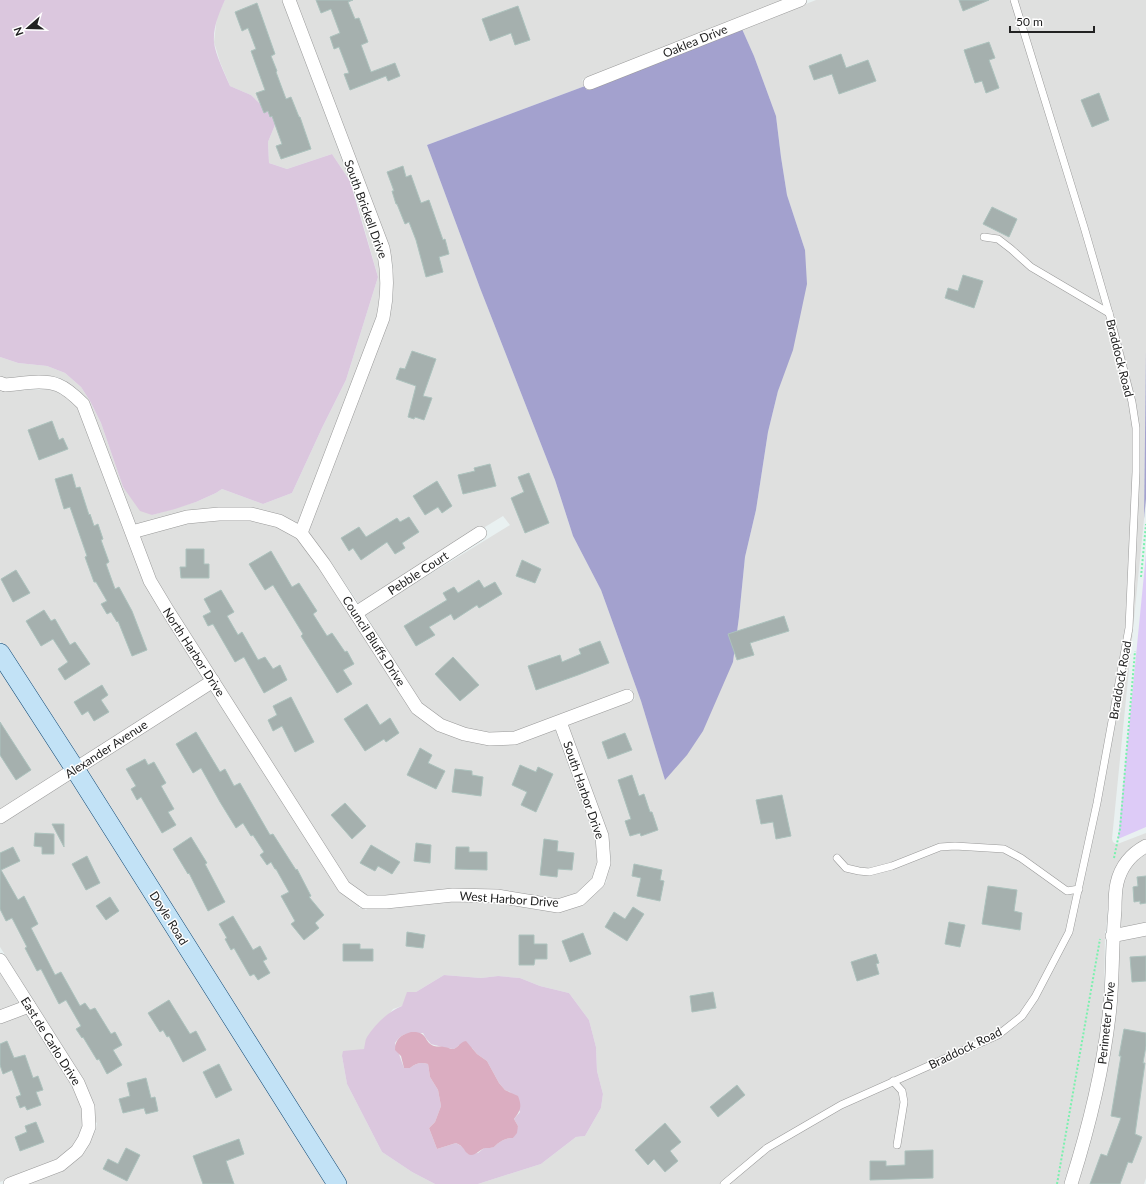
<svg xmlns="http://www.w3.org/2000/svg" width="1146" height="1184" font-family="Lato,sans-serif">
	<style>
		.residential { fill: #dfe0df }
		.forest { fill: #a3a1ce }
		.wetland { fill: #dbc7de; fill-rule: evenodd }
		.park { fill: #ddcbf7 }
		.water { fill: #dbadc1 }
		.building { fill: #a5b0ae; stroke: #acc2bd }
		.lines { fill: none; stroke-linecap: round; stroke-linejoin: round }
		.lane-casing { stroke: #999; stroke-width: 8 }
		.street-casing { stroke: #999; stroke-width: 14 }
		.secondary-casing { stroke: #0d4775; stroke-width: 20 }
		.path { stroke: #7af1ae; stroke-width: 2; stroke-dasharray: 2 2; stroke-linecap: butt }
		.lane { stroke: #fff; stroke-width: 7 }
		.street { stroke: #fff; stroke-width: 13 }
		.secondary { stroke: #c2e2f6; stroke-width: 19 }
		.labels { text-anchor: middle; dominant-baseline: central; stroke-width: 3; stroke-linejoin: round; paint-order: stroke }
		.street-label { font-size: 12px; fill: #222; stroke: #fff }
	</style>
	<rect width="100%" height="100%" fill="#e9f1f1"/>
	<!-- residential -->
	<g class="residential">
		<polygon points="225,0 282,0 350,181 332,154 287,169 269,163 268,142 277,120 251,95 230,86 220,62 214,42 217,16"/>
		<polygon points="296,0 784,0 582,80 585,86 427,145 480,288 555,480 573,536 601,590 641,701 665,779 733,662 739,617 745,557 756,510 768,432 778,391 805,250 787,195 781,157 776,116 754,56 742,29 816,0 1146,0 1146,351 1144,519 1112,839 1113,842 1116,844 1120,843 1146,833 1146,840 1117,866 1110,883 1106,931 1105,931 1104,1006 1094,1074 1075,1151 1064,1184 478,1184 541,1164 576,1137 585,1136 601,1108 603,1094 597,1071 596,1047 589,1020 569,993 540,986 520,978 498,976 481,978 444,975 416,992 402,1006 393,1009 364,1049 342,1056 347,1084 382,1152 412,1172 435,1184 345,1184 84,771 210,690 339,890 359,905 359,908 363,908 366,910 368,908 452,901 496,902 557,912 600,888 602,888 604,884 607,881 605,879 611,862 608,833 568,725 635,699 631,689 514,732 490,733 466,729 444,720 422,704 365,614 510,525 503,516 359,604 330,561 308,532 389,319 393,297 393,267 389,246"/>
		<polygon points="353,188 376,250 380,268 380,298 377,317 298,524 281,515 136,525 88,399 77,389 66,382 66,381 57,377 56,378 6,379 0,377 0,357 18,363 47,366 65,373 81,387 90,401 101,423 123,487 152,515 196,502 216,493 222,489 263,504 292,493 322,428 346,380 378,277"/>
		<polygon points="47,389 55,391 68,398 77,407 127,539 145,584 162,614 204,680 77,761 0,641 0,390 5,391"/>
		<polygon points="219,519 250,520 276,526 297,538 319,567 412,711 461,740 555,729 595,837 598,863 593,879 576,894 558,900 368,896 349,883 173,608 156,578 140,536 187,523"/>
		<polygon points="0,665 66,768 0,811"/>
		<polygon points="73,778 330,1184 26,1184 93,1132 95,1132 97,1123 95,1122 94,1105 84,1080 0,947 0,824"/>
		<polygon points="1146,853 1146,923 1120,928 1123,884 1129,870 1136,860"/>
		<polygon points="1146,935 1146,1178 1144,1184 1077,1184 1087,1153 1106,1075 1117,1006 1119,940"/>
		<polygon points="0,972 19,1004 0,1011"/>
		<polygon points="25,1013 72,1086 82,1109 82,1126 78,1137 72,1147 56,1160 0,1182 0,1023"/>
	</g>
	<!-- forest -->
	<g class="forest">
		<polygon points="742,29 754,56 776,116 781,157 787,195 805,250 807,284 793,350 778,391 768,432 756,510 745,557 739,617 733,662 703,731 687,755 665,780 641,701 601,590 573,536 555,480 480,288 427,145 585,86 587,90"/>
		<polygon points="1146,351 1146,499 1144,519"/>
	</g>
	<!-- wetland -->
	<g class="wetland">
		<path d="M0,0h225c-6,13 -12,27 -11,42 1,12 11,32 16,44l21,9 26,25 -9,22 1,21 18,6 45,-15 18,27 28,96 -32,103 -24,48 -30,65 -29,11 -41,-15 -6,4 -20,9 -21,7 -23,6 -12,-4 -17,-24 -22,-64 -11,-22 -9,-14 -16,-14 -18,-7 -29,-3 -18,-6z"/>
		<path d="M444,975l37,3 17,-2 22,2 20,8 29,7 20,27 7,27 1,24 6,23 -2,14 -16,28 -9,1 -35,27 -63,20h-43l-23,-12 -30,-20 -35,-68 -5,-28 1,-5 21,-2c1,-4 1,-9 3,-12 8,-13 22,-26 35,-31l5,-14h9zM423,1033c2,4 5,8 8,11 2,1 21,5 22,5 4,-1 3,-2 6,-4l13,3 5,6 10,7 12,22 6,7 5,2 10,20 -6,7 4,7 -5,12c-8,0 -13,3 -19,9l-10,1 -6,5 -10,1 -5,-7 -7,-4 -19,6 -8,-21 6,-6 6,-16 -3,-16 -8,-13 -2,-13c-7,-2 -12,-1 -18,4h-6l-9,-25c8,-12 15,-9 28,-10z"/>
	</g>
	<!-- park -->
	<polygon class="park" points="1146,554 1146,827 1118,839"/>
	<!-- water -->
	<path class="water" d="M411,1032c18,-1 12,10 23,14 3,1 7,0 10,1 3,0 6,2 9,2 5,-1 7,-7 13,-8l11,13 10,7 12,22 6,7 13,6c4,10 3,14 -4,23l4,7 -1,7 -4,5c-8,0 -13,3 -19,9 -3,1 -6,1 -9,1 -5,1 -11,10 -17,6 -5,-4 -3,-7 -12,-11l-19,6 -8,-21 6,-6 6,-16 -3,-16 -8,-13 -2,-13c-7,-2 -12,-1 -18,4h-6l-3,-12 -6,-6c0,-11 6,-15 16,-18z"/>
	<!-- building -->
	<g class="building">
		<polygon points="316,0 353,0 348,2 355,19 359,18 368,42 361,45 371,72 395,63 400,76 388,81 386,76 350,90 344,74 349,73 339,47 334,49 330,37 340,33 331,9 321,13"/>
		<polygon points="959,0 989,0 963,11"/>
		<polygon points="257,3 275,54 271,56 277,71 276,72 286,99 291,97 299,117 300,117 311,149 281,159 276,146 282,144 272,116 270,117 268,111 264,113 256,93 265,90 251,51 256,49 248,28 242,31 235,12"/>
		<polygon points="518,6 530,40 515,45 511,33 490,41 482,19"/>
		<polygon points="989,42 995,58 989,60 999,88 986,93 982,81 975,83 964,50"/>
		<polygon points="841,54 846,68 868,60 876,81 839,94 832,74 814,80 809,66"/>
		<polygon points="1099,93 1109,120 1092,127 1081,100"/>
		<polygon points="403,166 406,177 411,175 421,203 429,200 443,240 445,239 449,254 439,257 443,272 426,277 416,240 409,222 405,224 397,204 396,204 392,191 394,191 387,172"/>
		<polygon points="992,207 1017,219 1009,237 983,224"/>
		<polygon points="963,275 983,281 974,308 945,298 948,288 958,291"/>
		<polygon points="412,351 436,359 423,396 432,398 424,420 415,417 414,419 408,417 416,386 396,379 400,368 405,369"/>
		<polygon points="52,421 59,440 63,438 68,449 39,460 28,430"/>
		<polygon points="490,464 496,486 463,494 458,475 475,471 474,468"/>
		<polygon points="529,473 549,523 525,533 511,498 524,492 518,477"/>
		<polygon points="72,474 76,488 80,487 89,515 90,514 94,526 98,524 103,539 101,540 109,562 106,564 115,589 119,587 132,611 147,650 132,656 118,621 117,622 111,612 107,614 101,604 107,601 96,582 94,582 85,557 87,556 70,507 64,509 55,479"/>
		<polygon points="437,481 452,506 442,513 438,507 425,515 413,496"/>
		<polygon points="409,517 419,532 402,543 405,548 395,554 387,542 361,560 353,548 349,551 341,538 359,527 366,537 397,518 400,522"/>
		<polygon points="186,549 204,549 204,564 209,564 209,578 181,578 180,567 186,567"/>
		<polygon points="271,551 292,587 299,583 317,611 313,614 327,636 332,633 345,652 347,651 354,664 343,670 352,684 337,693 301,636 303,634 273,585 265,590 249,564"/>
		<polygon points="522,560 541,569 535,583 516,576"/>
		<polygon points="16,570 30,593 13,602 1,579"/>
		<polygon points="479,580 484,588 495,582 502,594 479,608 477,605 454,620 451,614 429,627 435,635 416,646 404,626 447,600 443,593 454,587 458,593"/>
		<polygon points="221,590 234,612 227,616 238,635 242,632 258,660 265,657 273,669 280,665 287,680 264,693 244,657 235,662 213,624 208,626 203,616 211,612 204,599"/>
		<polygon points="44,610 51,621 55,619 70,645 75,642 90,664 65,680 58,669 68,662 53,639 41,646 26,621"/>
		<polygon points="784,616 789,631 750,643 754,655 737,660 728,634"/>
		<polygon points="600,641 609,663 578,675 536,690 528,666 560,655 562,662 581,654 579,649"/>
		<polygon points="453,657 479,685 460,701 435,674"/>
		<polygon points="102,685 108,695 101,700 109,712 94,721 88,711 82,715 74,702"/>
		<polygon points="291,697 314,742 295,752 282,726 273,731 268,720 277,715 273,706"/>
		<polygon points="367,704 380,725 390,718 399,733 386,742 384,739 365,751 344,719"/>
		<polygon points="0,722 31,770 16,780 0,755"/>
		<polygon points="196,732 220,772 225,769 234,786 240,783 270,835 273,834 296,870 297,869 311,896 309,897 324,915 315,923 319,928 304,940 291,924 295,921 281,896 289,892 276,869 275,869 271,862 267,865 260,855 264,852 253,835 251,836 243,823 236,828 220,802 201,768 193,773 176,744"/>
		<polygon points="625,733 632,750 608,759 602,742"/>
		<polygon points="420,748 432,755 428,763 445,771 436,789 407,775"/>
		<polygon points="145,759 148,765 154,762 166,783 161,786 174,809 168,812 176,825 162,833 141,797 137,800 131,789 136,786 126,769"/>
		<polygon points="520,765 536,772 538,767 553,774 536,812 521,805 527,792 512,785"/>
		<polygon points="455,769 472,771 472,775 483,777 481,796 452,792"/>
		<polygon points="632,775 639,796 644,794 650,812 652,812 658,830 641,836 640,833 630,836 625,821 631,819 618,780"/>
		<polygon points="782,795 791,836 776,839 773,822 761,824 756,800"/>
		<polygon points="345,803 366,826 352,839 331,815"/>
		<polygon points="52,824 64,824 64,847"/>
		<polygon points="35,833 54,834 54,854 42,854 42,847 34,846"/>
		<polygon points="191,837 207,863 205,864 225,902 208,911 189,873 188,874 173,849"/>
		<polygon points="544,839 558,841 557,851 574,853 572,870 558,869 557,877 540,875"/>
		<polygon points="416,843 431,845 430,863 414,861"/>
		<polygon points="371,845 400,862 392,874 378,866 375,871 360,863"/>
		<polygon points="13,847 20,861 1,870 18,900 24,896 38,924 31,928 55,975 61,972 80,1006 85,1003 90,1010 95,1008 111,1034 115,1032 122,1045 113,1050 122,1065 107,1074 99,1059 97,1060 83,1037 82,1038 76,1029 81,1026 66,1000 59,1004 41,969 37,971 25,948 27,947 12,918 6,921 0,909 0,853"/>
		<polygon points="456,847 469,847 469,852 487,852 487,870 455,869"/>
		<polygon points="87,856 100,883 86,890 72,864"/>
		<polygon points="634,864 662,870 660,880 664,881 660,901 637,896 641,878 632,876"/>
		<polygon points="1146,876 1146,903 1140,904 1140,901 1134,902 1133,887 1138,886 1137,877"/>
		<polygon points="988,886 1017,890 1014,911 1022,913 1020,930 982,924"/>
		<polygon points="110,897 119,911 106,920 96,906"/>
		<polygon points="633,907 644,914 627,941 605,927 614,912 625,919"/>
		<polygon points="233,916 253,950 260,946 267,959 263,961 270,973 258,980 254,974 250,976 234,948 231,950 225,939 227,938 219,924"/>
		<polygon points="949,922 965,925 960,947 945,944"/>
		<polygon points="407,932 425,935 423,948 406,946"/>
		<polygon points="583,933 591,954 570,962 562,941"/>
		<polygon points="519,935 534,935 534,944 547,944 547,959 535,959 534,965 519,965"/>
		<polygon points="343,944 360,944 360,949 373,949 373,961 343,961"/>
		<polygon points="876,954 879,963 876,964 879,974 857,981 851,962"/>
		<polygon points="1146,956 1146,981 1132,982 1130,957"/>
		<polygon points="713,992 716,1008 692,1012 690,996"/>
		<polygon points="169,1000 190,1034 196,1031 206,1050 183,1062 169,1036 167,1037 163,1030 160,1032 148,1013"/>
		<polygon points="1124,1029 1146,1033 1146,1046 1143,1063 1145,1063 1135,1134 1142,1137 1132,1163 1128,1162 1120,1184 1090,1184 1101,1154 1107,1156 1121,1118 1111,1116 1121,1056 1119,1056"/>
		<polygon points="7,1041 14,1058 25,1055 33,1078 38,1076 43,1090 36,1092 41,1105 27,1110 25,1106 20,1108 16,1097 21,1095 12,1070 3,1074 0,1065 0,1044"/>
		<polygon points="219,1064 232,1090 216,1098 203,1072"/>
		<polygon points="146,1078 151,1098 155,1097 158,1111 146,1114 144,1108 123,1113 119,1099 130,1096 127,1083"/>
		<polygon points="737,1085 745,1095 718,1117 710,1107"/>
		<polygon points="36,1122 44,1142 20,1151 15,1137 27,1132 25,1126"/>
		<polygon points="665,1123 681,1142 670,1151 678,1161 665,1172 654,1159 648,1165 635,1150"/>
		<polygon points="239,1139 244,1154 226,1161 234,1184 203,1184 193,1156"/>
		<polygon points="126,1148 140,1155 127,1181 103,1169 108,1159 118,1164"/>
		<polygon points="933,1150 933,1178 870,1180 870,1161 886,1161 886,1166 905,1165 905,1151"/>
	</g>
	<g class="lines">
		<!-- lane casing -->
		<g class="lane-casing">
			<g id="lane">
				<polyline points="984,237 998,239 1011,249 1031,267 1109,313"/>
				<polyline points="837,858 846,868 859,871 869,872 892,866 940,847 955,846 1004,849 1021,858 1067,891 1079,889"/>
				<polyline points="893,1081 902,1091 904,1102 897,1145"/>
				<polyline points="724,1184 767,1148 841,1105 998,1035 1022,1016 1035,997 1069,932 1097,803 1129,628 1136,472 1136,428 1132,402 1111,320 1084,227 1014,0"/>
			</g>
		</g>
		<!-- street casing -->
		<g class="street-casing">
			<g id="street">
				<path d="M289,0l94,248c5,25 5,45 0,70l-82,215"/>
				<polyline points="590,83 800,0"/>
				<path d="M0,383l5,2c16,-1 37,-6 53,0 10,4 18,12 25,19l67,177 18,30 176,276 21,15h21l67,-7 44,1 61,10 22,-7 18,-17 6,-19 -2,-27 -42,-114"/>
				<polyline points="132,532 187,517 219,514 251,514 279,521 301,533 324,564 417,708 440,725 464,734 489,739 515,738 627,696"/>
				<polyline points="356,613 480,533"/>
				<polyline points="0,817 213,681"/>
				<polyline points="1112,936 1146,929"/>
				<polyline points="0,960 78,1083 88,1107 89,1127 84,1140 77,1151 60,1165 10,1184"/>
				<polyline points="0,1017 29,1006"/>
				<path d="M1071,1184c18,-57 33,-117 39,-177 3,-32 2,-65 5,-97 0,-9 0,-19 2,-27 4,-17 14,-29 29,-37"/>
			</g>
		</g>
		<!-- secondary casing -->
		<g class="secondary-casing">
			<polyline id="secondary" points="0,653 75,769 337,1184"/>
		</g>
		<!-- path -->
		<g class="path">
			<polyline points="1141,577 1146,524"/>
			<polyline points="1114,858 1120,829 1135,651"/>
			<polyline points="1057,1184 1100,939"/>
		</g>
		<!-- lane -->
		<use href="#lane" class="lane"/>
		<!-- street -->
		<use href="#street" class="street"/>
		<!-- secondary -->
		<use href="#secondary" class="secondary"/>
	</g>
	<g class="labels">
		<!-- street labels -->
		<g class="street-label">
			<text transform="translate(695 41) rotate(-22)">Oaklea Drive</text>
			<text transform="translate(366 209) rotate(70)">South Brickell Drive</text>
			<text transform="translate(1120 358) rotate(76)">Braddock Road</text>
			<text transform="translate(418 573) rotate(-33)">Pebble Court</text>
			<text transform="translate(374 641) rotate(57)">Council Bluffs Drive</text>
			<text transform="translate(194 652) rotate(57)">North Harbor Drive</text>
			<text transform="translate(1120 680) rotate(-80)">Braddock Road</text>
			<text transform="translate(106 749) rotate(-33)">Alexander Avenue</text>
			<text transform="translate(584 790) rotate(71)">South Harbor Drive</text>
			<text transform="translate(509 899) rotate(4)">West Harbor Drive</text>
			<text transform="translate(169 918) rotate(58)">Doyle Road</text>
			<text transform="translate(1106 1023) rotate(-84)">Perimeter Drive</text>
			<text transform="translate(51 1041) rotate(58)">East de Carlo Drive</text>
			<text transform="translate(965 1048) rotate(-26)">Braddock Road</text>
		</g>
	</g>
	<!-- north arrow -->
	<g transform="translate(28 28) rotate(250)" stroke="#ffffff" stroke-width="3" paint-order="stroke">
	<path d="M0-3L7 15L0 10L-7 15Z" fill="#222222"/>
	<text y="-6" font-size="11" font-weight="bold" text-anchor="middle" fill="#222222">N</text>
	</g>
	<!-- scale -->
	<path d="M1010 26v6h84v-6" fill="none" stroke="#222222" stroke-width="2"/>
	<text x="1016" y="26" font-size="12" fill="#222222" stroke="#ffffff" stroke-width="3" paint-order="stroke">50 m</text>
</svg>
